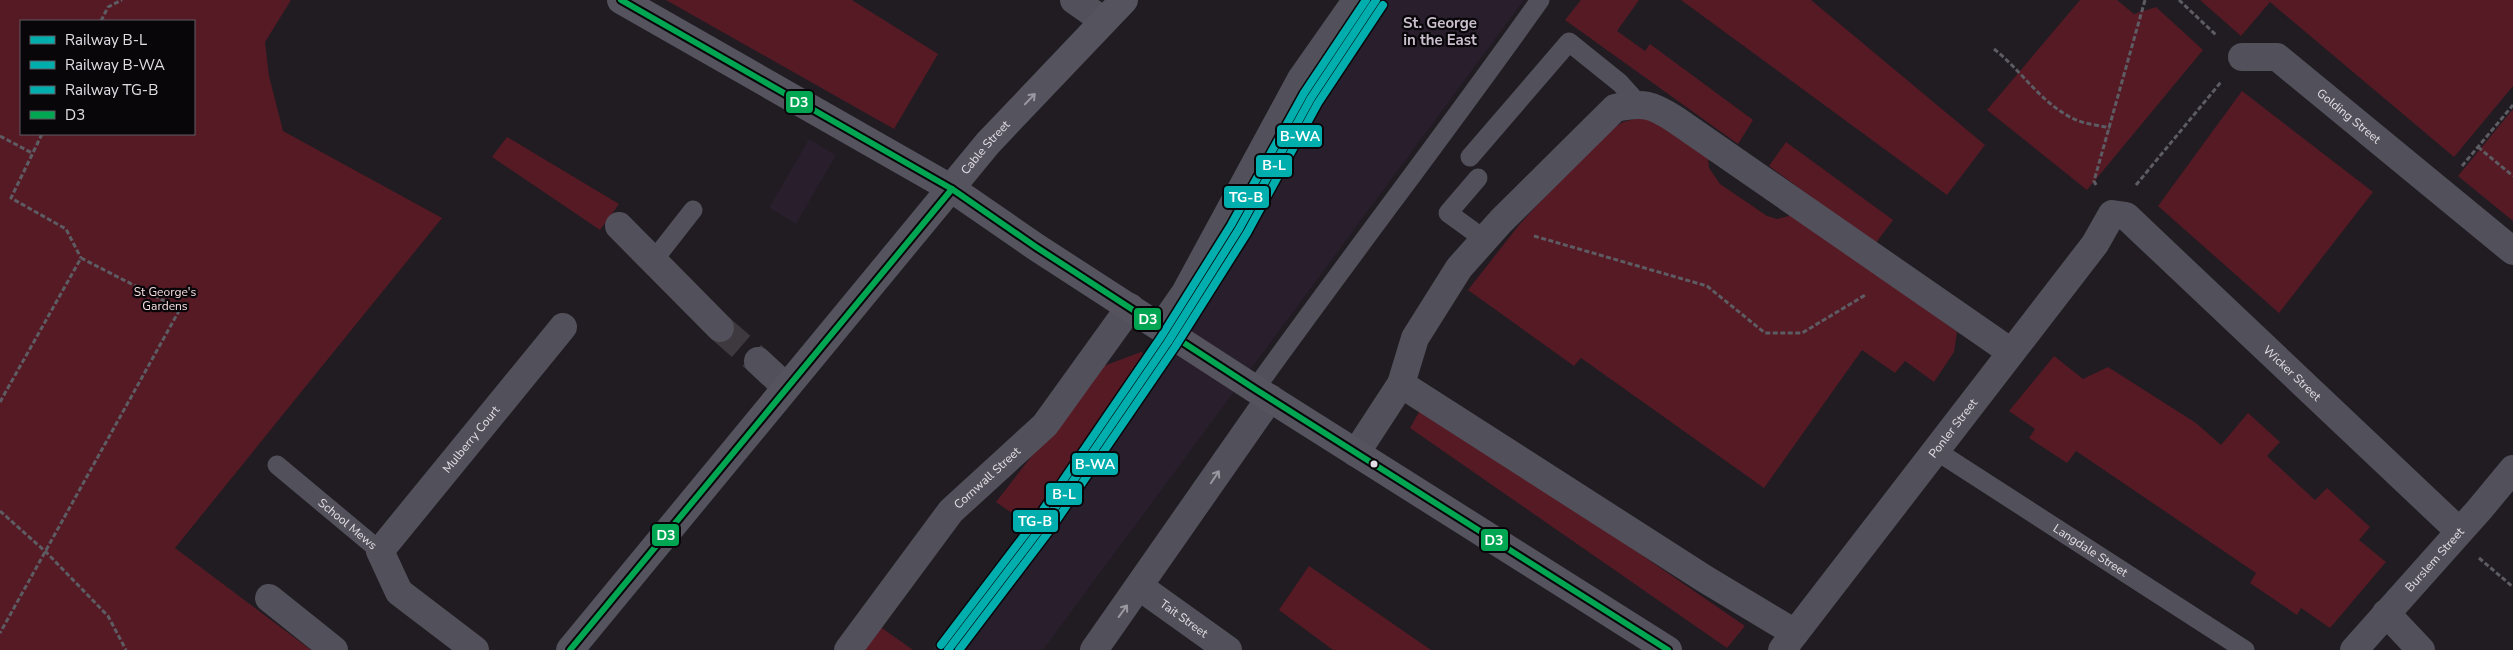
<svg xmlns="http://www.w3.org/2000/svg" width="2513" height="650" font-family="'Nunito Sans',sans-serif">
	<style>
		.built { fill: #281e2c }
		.green { fill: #561a25; fill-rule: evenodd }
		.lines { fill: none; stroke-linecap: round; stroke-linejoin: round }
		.minor-tunnel { stroke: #3d393f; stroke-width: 28; stroke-dasharray: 28 14; stroke-linecap: butt }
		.path { stroke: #5d5c63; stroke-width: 3; stroke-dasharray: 5 2.5; stroke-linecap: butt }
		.service { stroke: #52505a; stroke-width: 19 }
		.minor { stroke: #52505a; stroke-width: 28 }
		.secondary { stroke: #54535e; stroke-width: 28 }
		.bus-1-casing { stroke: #09060a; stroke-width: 10 }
		.bus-1 { stroke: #00a651; stroke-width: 6 }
		.rail-1-casing { stroke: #09060a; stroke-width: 11 }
		.rail-2-casing { stroke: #09060a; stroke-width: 11 }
		.rail-3-casing { stroke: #09060a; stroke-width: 11 }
		.rail-1 { stroke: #00afad; stroke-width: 8 }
		.rail-2 { stroke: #00afad; stroke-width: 8 }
		.rail-3 { stroke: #00afad; stroke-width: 8 }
		.oneway { stroke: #9c98a2 }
		.oneway2 { stroke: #9a97a0 }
		.bus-dot { fill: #e3dee5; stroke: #09060a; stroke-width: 2 }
		.labels { text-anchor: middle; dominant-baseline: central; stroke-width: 4.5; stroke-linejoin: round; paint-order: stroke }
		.street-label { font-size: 12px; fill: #e3dee5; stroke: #09060a }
		.park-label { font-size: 12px; fill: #f7dddf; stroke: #09060a }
		.quarter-label { font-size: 15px; font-weight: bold; fill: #c9bfcd; stroke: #09060a }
		.line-badge { stroke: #09060a; stroke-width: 2 }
		.badge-label { font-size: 14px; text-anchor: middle; font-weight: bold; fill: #fff }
	</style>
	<rect width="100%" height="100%" fill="#201c22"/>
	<!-- built -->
	<g class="built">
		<polygon points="1367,0 1524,0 1043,650 932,650 1036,516 1196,287 1310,85"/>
		<polygon points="809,139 836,155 796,224 769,208"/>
	</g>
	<!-- green -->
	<g class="green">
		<path d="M0,0h291l-26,42 4,34 14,55 159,87 -267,330 136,102h-311zM21,21h173v113h-173z"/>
		<polygon points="666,0 852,0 938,54 894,129"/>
		<polygon points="1581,0 1639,0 1617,31 1645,51 1650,44 1753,120 1738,144 1565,20"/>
		<polygon points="1681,0 1811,0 1985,145 1947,195"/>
		<polygon points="2080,0 2117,0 2134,14 2156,7 2203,50 2087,190 1987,110"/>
		<polygon points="2200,0 2513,0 2513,86 2454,157 2270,2 2241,36"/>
		<polygon points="2242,91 2373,192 2279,313 2158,206"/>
		<polygon points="2513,109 2513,221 2458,176"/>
		<polygon points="1639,118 1656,120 1708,157 1709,168 1720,184 1767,216 1777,219 1797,214 1957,332 1954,352 1934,382 1905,361 1895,373 1862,350 1764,488 1581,358 1574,366 1468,290 1519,225 1600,137 1623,122"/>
		<polygon points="507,137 619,204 600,230 492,157"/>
		<polygon points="1786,142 1893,220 1875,244 1769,166"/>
		<polygon points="1141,352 1148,356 1029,525 996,502 1101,367"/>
		<polygon points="2054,356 2083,379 2108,367 2196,423 2221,445 2248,413 2280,442 2267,456 2315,500 2327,488 2370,527 2359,540 2386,562 2330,628 2301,608 2297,615 2250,583 2256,573 2076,451 2067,463 2029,438 2035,429 2009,411"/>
		<polygon points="1423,405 1745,626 1727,648 1410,428"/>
		<polygon points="1309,566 1431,650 1333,650 1279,610"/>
		<polygon points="879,626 913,650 862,650"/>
	</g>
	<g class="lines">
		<!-- minor-tunnel -->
		<polyline class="minor-tunnel" points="720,328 758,361"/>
		<!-- path -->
		<g class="path">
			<polyline points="2179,0 2216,35"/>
			<polyline points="101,21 108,7 122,0"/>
			<path d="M1994,49c27,21 46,53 78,69 11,6 26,7 38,10"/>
			<polyline points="42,134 11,198 66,229 81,258"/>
			<polyline points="0,136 32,153"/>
			<polyline points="2478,147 2513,176"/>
			<polyline points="2462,166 2513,105"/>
			<polyline points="2096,185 2094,181 2145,0"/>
			<polyline points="2136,185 2221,82"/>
			<polyline points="1534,236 1707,286 1765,333 1802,333 1867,294"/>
			<polyline points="0,402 81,258 180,309 0,633"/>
			<polyline points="0,511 46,552 108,616 126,650"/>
			<polyline points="2479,558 2513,587"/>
		</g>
		<!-- service -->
		<g class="service">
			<polyline points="1470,157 1569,42 1620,83 1638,103"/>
			<polyline points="1478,178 1448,213 1484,239"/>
			<polyline points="653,261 693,210"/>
			<polyline points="1158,324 1181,291 1297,77 1351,0"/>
			<path d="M1255,389c94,-131 192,-258 285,-389"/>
			<path id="s1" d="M1935,450l310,200"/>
			<path id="s2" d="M277,465l103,86"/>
		</g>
		<!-- minor -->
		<g class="minor">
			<polyline points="1074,0 1104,21"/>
			<path id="s3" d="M2242,57h35l236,194"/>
			<polyline points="619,226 720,328"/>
			<polyline points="758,361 786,387"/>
			<polyline points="1401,384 1705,579 1795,633"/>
			<path d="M1356,453l45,-69 14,-46 44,-70 42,-47 114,-113c28,-6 37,-4 61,12l335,232"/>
			<path id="s4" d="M1140,587l88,63"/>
			<polyline points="269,598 334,650"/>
			<polyline points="2386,613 2421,650"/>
			<path id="s5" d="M475,650l-76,-58 -19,-41 183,-224"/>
			<path id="s6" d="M848,650l103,-139 94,-86 85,-118"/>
			<polyline points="1094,650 1270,398"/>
			<path id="s7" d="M1782,650l313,-406 17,-30 14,2 20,19 313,296"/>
			<path id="s8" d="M2354,650l125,-140 34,-41"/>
		</g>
		<!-- secondary -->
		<g class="secondary">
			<polyline points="621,0 952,189 1036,247 1255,389 1668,650"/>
			<path id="s9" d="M570,650l418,-507 136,-143"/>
		</g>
		<!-- bus-1 casing -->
		<g class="bus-1-casing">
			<g id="bus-1">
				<polyline points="621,0 952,189 1036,247 1255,389 1668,650"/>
				<polyline points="570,650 952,189"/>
			</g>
		</g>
		<!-- bus-1 -->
		<use href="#bus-1" class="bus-1"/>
		<!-- rail-1 casing -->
		<g class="rail-1-casing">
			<polyline id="rail-1" points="948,650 1043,525 1168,342 1239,229 1311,98 1376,0"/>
		</g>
		<!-- rail-2 casing -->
		<g class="rail-2-casing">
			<polyline id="rail-2" points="959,650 1050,530 1175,347 1247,233 1318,103 1383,5"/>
		</g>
		<!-- rail-3 casing -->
		<g class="rail-3-casing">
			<polyline id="rail-3" points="941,645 1036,520 1161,337 1231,225 1304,93 1366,0"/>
		</g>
		<!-- rail-1 -->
		<use href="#rail-1" class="rail-1"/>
		<!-- rail-2 -->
		<use href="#rail-2" class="rail-2"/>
		<!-- rail-3 -->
		<use href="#rail-3" class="rail-3"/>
	</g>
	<!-- one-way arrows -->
	<defs><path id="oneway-shaft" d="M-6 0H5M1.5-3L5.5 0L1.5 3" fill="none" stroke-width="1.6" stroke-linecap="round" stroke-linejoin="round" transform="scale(1.25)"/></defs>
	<use class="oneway" href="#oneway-shaft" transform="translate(1030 99) rotate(-46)"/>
	<g class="oneway2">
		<use href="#oneway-shaft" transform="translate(1215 477) rotate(-56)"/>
		<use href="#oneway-shaft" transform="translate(1123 611) rotate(-54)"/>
	</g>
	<!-- markers -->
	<circle class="bus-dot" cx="1374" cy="464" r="4.5"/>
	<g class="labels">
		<!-- street labels -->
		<g class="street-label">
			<text stroke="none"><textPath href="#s3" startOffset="128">Golding Street</textPath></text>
			<text stroke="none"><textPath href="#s9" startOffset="652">Cable Street</textPath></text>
			<text stroke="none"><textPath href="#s7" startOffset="790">Wicker Street</textPath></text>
			<text stroke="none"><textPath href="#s7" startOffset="280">Ponler Street</textPath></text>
			<text stroke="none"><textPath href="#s5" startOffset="285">Mulberry Court</textPath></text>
			<text stroke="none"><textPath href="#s6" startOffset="222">Cornwall Street</textPath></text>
			<text stroke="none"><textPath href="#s2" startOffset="92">School Mews</textPath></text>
			<text stroke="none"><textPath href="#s1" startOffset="185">Langdale Street</textPath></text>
			<text stroke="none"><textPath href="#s8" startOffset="121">Burslem Street</textPath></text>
			<text stroke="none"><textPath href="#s4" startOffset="54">Tait Street</textPath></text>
		</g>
		<!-- park labels -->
		<g class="park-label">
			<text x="165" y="292">St George's<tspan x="165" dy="14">Gardens</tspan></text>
		</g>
		<!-- quarter labels -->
		<g class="quarter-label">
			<text x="1440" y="23">St. George<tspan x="1440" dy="17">in the East</tspan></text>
		</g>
	</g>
	<g class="line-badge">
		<rect x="785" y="90" width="29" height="24" rx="5" fill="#00a651"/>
		<rect x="1276" y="124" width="47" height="24" rx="5" fill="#00afad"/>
		<rect x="1255" y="154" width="38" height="24" rx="5" fill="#00afad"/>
		<rect x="1223" y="185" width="47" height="24" rx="5" fill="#00afad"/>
		<rect x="1133" y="307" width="29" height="24" rx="5" fill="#00a651"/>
		<rect x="1071" y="452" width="48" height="24" rx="5" fill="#00afad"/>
		<rect x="1045" y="482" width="38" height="24" rx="5" fill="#00afad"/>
		<rect x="1012" y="509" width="47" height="24" rx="5" fill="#00afad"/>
		<rect x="651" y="523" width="29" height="24" rx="5" fill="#00a651"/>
		<rect x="1480" y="528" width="29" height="24" rx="5" fill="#00a651"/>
	</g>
	<g class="badge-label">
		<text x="799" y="107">D3</text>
		<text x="1300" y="141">B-WA</text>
		<text x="1274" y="170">B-L</text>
		<text x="1246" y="202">TG-B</text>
		<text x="1148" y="324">D3</text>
		<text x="1095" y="469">B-WA</text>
		<text x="1064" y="499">B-L</text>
		<text x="1035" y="526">TG-B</text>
		<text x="666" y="540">D3</text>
		<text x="1494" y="545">D3</text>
	</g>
	<!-- legend -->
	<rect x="20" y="20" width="175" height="115" fill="#09060a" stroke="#605c62"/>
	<rect x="30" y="36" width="25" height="8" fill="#00afad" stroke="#605c62"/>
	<text x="65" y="45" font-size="15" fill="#e3dee5">Railway B-L</text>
	<rect x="30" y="61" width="25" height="8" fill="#00afad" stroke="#605c62"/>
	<text x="65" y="70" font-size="15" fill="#e3dee5">Railway B-WA</text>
	<rect x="30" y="86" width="25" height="8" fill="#00afad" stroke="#605c62"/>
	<text x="65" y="95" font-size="15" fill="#e3dee5">Railway TG-B</text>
	<rect x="30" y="111" width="25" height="8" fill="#00a651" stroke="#605c62"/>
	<text x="65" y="120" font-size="15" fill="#e3dee5">D3</text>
</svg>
